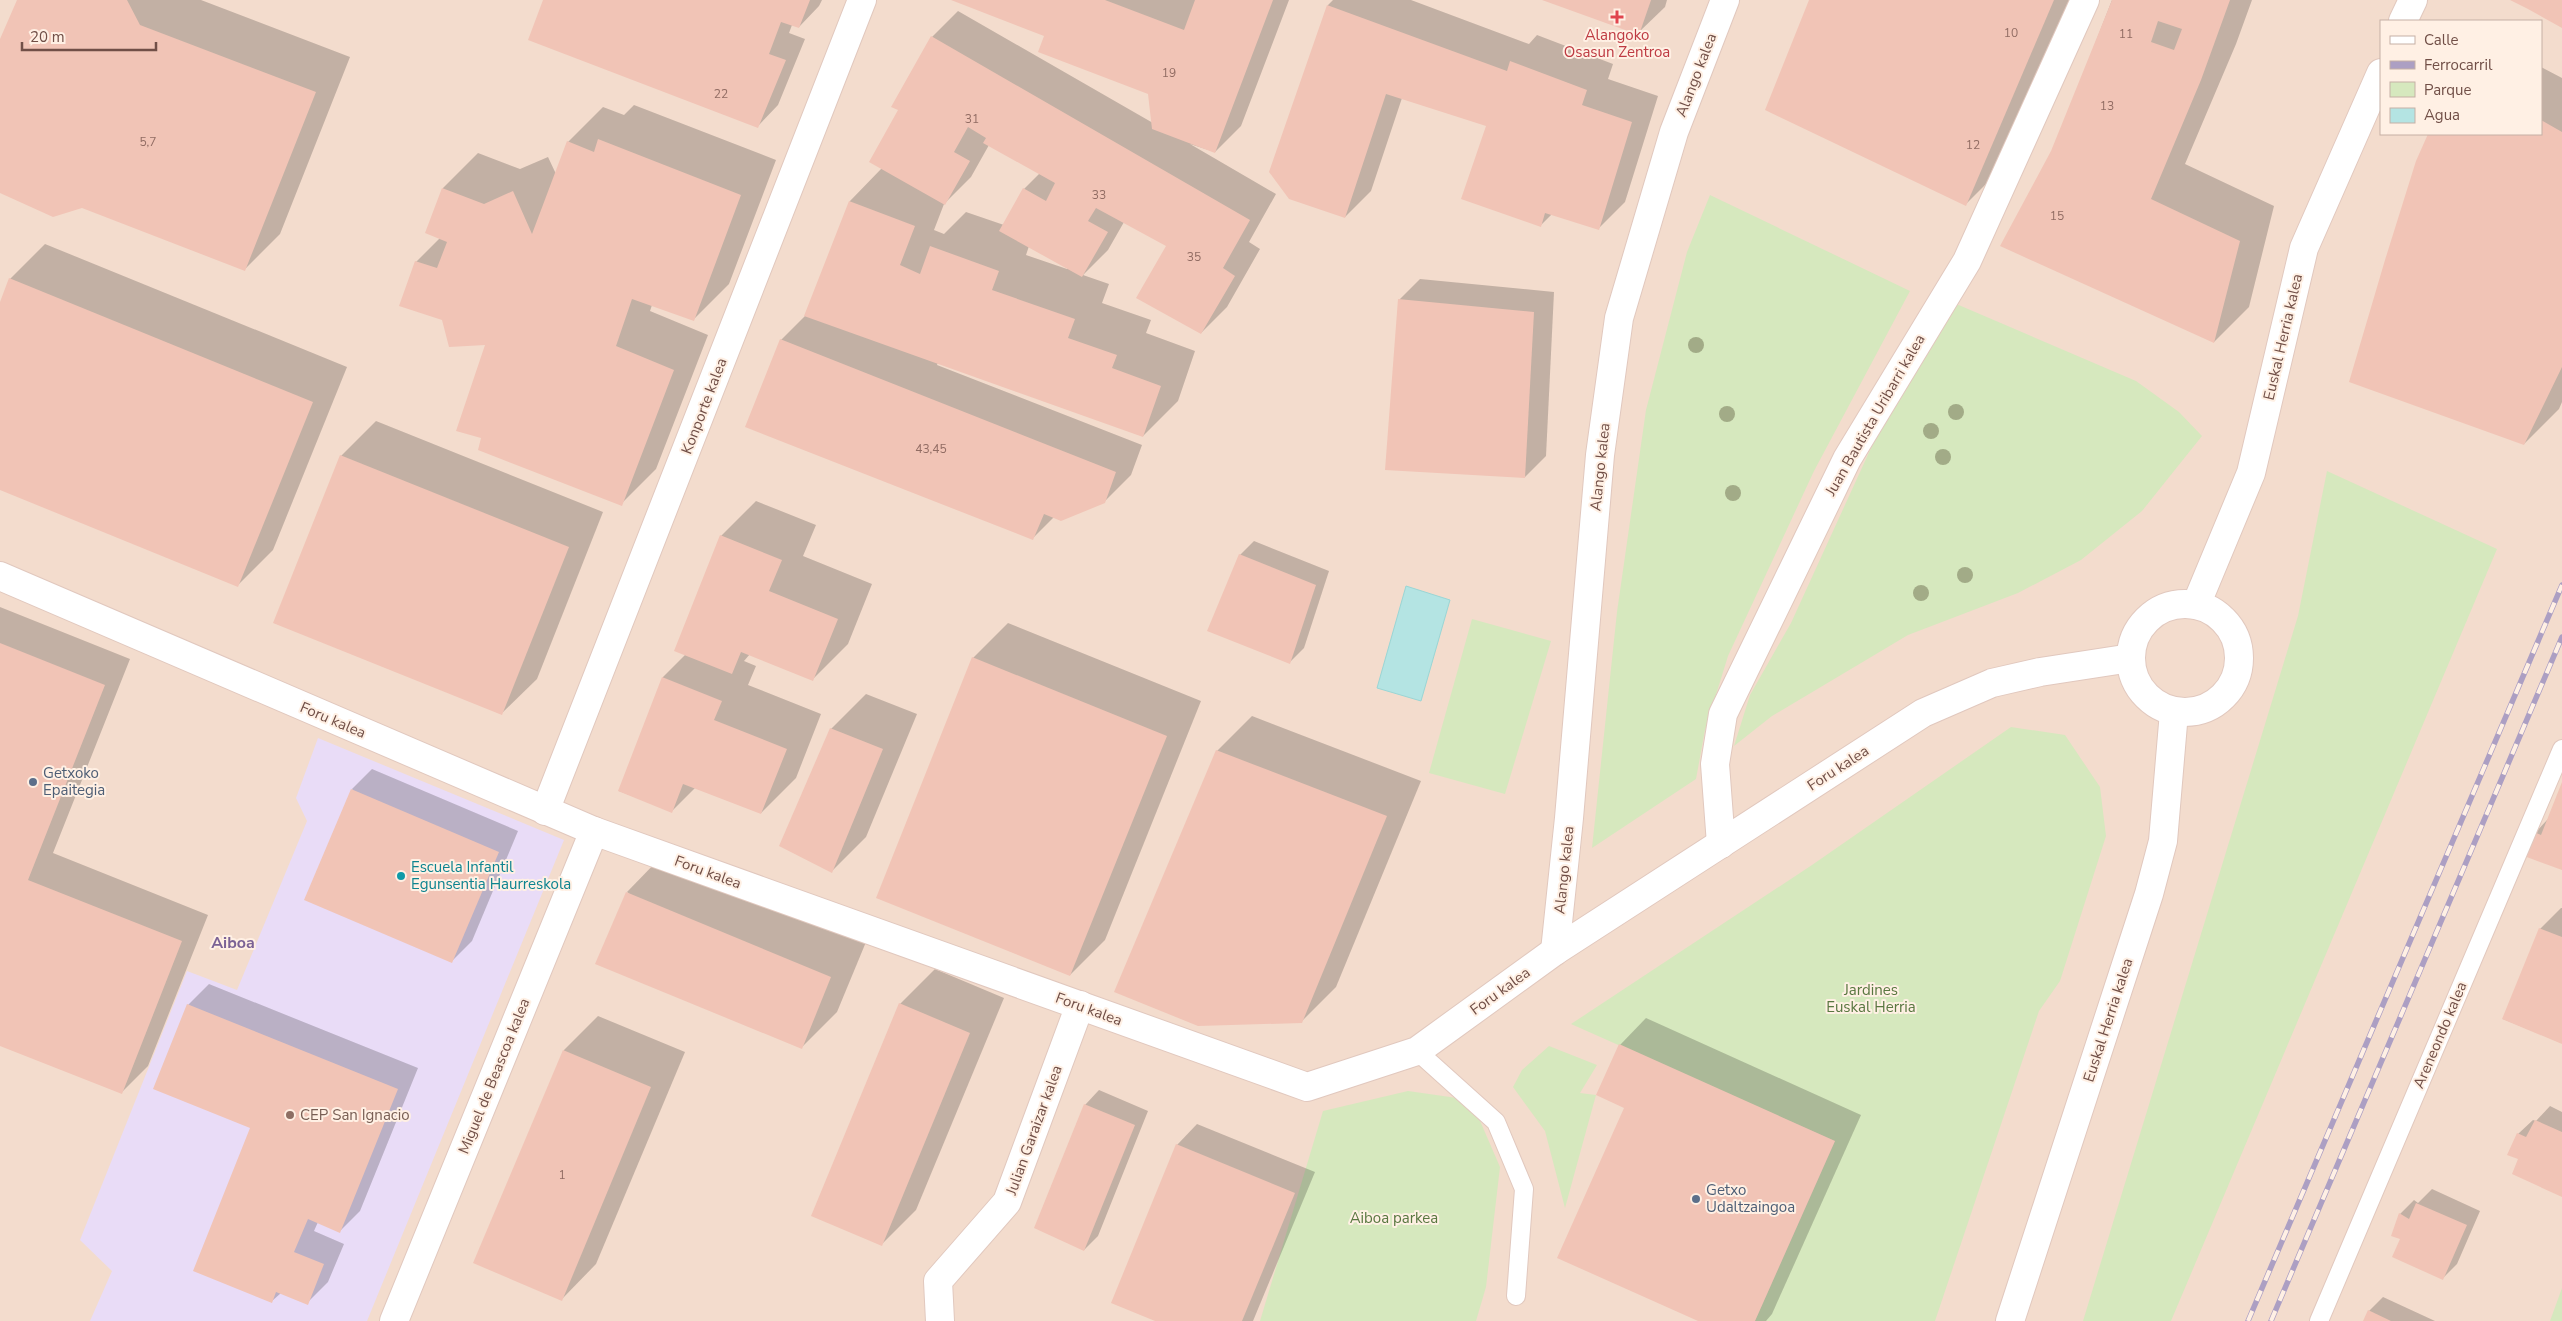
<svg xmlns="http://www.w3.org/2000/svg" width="2562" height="1321" font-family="'Nunito Sans',sans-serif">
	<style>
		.residential { fill: #f3dccd; fill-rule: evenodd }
		.education { fill: #e9dcf7 }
		.green { fill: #d6e8be }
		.water { fill: #b4e4e3; stroke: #9ad6d5 }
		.shadow { fill: #0003; fill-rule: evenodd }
		.building { fill: #f1c4b6; fill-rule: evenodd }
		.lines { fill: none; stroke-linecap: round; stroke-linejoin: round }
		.service-casing { stroke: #e1c8be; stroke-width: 20 }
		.minor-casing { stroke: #e1c8be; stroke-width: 30 }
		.tertiary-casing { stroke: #e1c8be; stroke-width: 30 }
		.service { stroke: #fff; stroke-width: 18 }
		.minor { stroke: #fff; stroke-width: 28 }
		.tertiary { stroke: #fff; stroke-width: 28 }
		.rail-casing { stroke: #ac9fc3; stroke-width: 5.5 }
		.rail { stroke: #fff0e4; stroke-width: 4; stroke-dasharray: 11; stroke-linecap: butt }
		.tree { fill: #a2ab87 }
		.health-dot { fill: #e0444e; stroke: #fff0e4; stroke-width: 2 }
		.service-dot { fill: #5c6f8a; stroke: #fff0e4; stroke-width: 2 }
		.culture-dot { fill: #0f9aa8; stroke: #fff0e4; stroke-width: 2 }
		.education-dot { fill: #8d6e63; stroke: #fff0e4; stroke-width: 2 }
		.labels { text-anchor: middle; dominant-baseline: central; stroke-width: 4; stroke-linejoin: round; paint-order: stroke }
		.number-label { font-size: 12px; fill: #916c63 }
		.health-label { font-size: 15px; fill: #be3a42; stroke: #fff0e4 }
		.street-label { font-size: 15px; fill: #714f47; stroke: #fff0e4 }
		.service-label { font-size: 15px; fill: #4e5e75; stroke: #fff0e4; text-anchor: start }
		.culture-label { font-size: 15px; fill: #0d838f; stroke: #fff0e4; text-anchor: start }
		.park-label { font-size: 15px; fill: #597740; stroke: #fff0e4 }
		.education-label { font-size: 15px; fill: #785e54; stroke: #fff0e4; text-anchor: start }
		.neighbourhood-label { font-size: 16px; font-weight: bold; fill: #7b6295; stroke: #fff0e4 }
	</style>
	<rect width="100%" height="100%" fill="#fcebde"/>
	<!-- residential -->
	<path class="residential" d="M0,0h2562v1321h-2562zM2381,21h160v113h-160z"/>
	<!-- education -->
	<polygon class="education" points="318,738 564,840 367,1321 90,1321 112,1271 80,1240 187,971 237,990 307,821 296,798"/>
	<!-- green -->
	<g class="green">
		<polygon points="1710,195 1910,291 1814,471 1728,656 1705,730 1696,779 1592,848 1617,612 1646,410 1687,252"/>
		<polygon points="1940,297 2136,381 2179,412 2202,436 2142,511 2081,560 2018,593 1908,635 1772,716 1734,746 1750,695 1791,623"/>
		<polygon points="2327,471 2497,549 2171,1321 2083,1321 2298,616"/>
		<polygon points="1472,619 1551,641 1505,794 1429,773"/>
		<polygon points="2011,727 2065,735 2100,787 2106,836 2060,981 2039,1011 1935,1321 1755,1321 1835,1141 1571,1024 1812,865"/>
		<polygon points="1549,1046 1597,1065 1580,1093 1596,1095 1565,1208 1545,1131 1513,1087 1522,1070"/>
		<polygon points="1408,1091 1471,1100 1500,1167 1486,1287 1476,1321 1260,1321 1323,1111"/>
		<polygon points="2562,1288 2562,1321 2550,1321"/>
	</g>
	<!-- water -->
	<polygon class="water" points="1406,586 1450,600 1421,701 1377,688"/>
	<!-- shadow -->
	<g class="shadow">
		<polygon points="18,0 201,0 350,57 280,234 245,269 82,207 0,192 0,42"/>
		<polygon points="545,0 822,0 819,6 799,27 792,25 789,33 805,39 778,105 758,126"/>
		<path d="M954,0h335l-48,126 -26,26 -25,-8 86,50 -27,48 11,7 -33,58 -26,26 -34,-88 -43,-23 -16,28 -25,25 26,9 -7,19 49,17 -5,13 49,18 -17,50 -35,35 -205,-74 -1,3 205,80 -11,30 -27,27 -50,15 -22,22 -251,-199 25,-25 44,-114 32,-33 18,-58 32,-73 26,-26 195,112 -4,-30 -103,-58zM989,145l51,28 -16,16 -20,36 -38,-13 -22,22 -10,-4 10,-26 27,-27zM1029,246l39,22 -1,1 -41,-14z"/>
		<polygon points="1333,0 1411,0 1529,44 1537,35 1613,64 1608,79 1658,96 1625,202 1599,228 1552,214 1541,225 1487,125 1402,98 1371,191 1345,217 1270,172 1328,5"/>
		<polygon points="1545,0 1667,0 1665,7 1638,33"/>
		<polygon points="1810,0 2073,0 2001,169 1966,204"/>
		<polygon points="2112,0 2252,0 2236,44 2185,164 2274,206 2249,307 2214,342 2053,152"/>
		<polygon points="2541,67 2562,78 2562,402 2559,409 2524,444 2417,162 2429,134 2541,134"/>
		<polygon points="634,105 776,160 729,284 694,319 652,305 650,311 708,335 656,469 621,504 487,344 443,319 416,262 440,238 443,188 478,153 520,169 548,157 556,174 568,142 603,107 624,115"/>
		<polygon points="45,244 347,367 273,550 238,585 0,488 0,305 10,279"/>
		<polygon points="1420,279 1554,292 1546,456 1525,477 1399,300"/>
		<polygon points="376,421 603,512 537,679 502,713 275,623 341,456"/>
		<polygon points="756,501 816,525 803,556 872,584 848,644 813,679 750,654 744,661 756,666 748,685 821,714 796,778 761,813 696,787 672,811 619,791 663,677 686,654 721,536"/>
		<polygon points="1254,541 1329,571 1304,648 1290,662 1240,555"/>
		<polygon points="0,607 130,659 53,853 208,915 148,1066 122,1092 0,1044"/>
		<polygon points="1008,623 1201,701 1105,940 1070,975 973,658"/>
		<polygon points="866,694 917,714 866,837 831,872 831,729"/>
		<polygon points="1252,716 1421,781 1336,987 1301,1022 1217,751"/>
		<polygon points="372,769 518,831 472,941 451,962 352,789"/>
		<polygon points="2562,785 2562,869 2535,833 2548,819"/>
		<polygon points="661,857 866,942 837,1012 802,1047 627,892"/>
		<polygon points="2561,908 2562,908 2562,1043 2503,1019 2540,929"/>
		<polygon points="935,969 1004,998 916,1210 881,1245 900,1004"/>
		<polygon points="209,984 418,1068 360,1211 340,1231 318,1222 314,1231 344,1244 328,1282 307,1303 281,1293 272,1301 252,1127 188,1005"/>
		<polygon points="598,1016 685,1052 596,1264 562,1299 564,1050"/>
		<polygon points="1646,1018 1861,1115 1772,1314 1766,1321 1702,1321 1625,1107 1620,1045"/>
		<polygon points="1099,1090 1148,1111 1098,1236 1084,1250 1085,1105"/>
		<polygon points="2550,1106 2562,1112 2562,1196 2520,1159 2518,1134 2533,1120 2536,1121"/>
		<polygon points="1197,1124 1315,1172 1253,1321 1159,1321 1177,1145"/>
		<polygon points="2432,1189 2480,1211 2457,1264 2443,1278 2400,1214 2414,1200 2418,1203"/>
		<polygon points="2383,1297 2435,1321 2364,1321 2369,1311"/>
	</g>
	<!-- building -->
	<g class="building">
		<polygon points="17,0 127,0 140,25 316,92 245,271 82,208 53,217 0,193 0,39"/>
		<polygon points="543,0 810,0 799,28 781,22 769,54 786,60 758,128 528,40"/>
		<polygon points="951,0 1105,0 1184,30 1195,0 1273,0 1215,153 1152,129 1148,94 1038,52 1044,36"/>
		<polygon points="1542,0 1651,0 1639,35"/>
		<polygon points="1809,0 2054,0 1966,206 1765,110"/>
		<path d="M2112,0h118l-29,80 -50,119 89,42 -26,102 -214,-97 51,-95zM2158,21l24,8 -8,21 -23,-8z"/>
		<polygon points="2510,0 2562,0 2562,28 2528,9"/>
		<polygon points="1327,5 1507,71 1510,61 1587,90 1582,105 1632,122 1599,230 1545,213 1541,227 1461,199 1486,126 1386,94 1345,218 1289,199 1269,172"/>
		<polygon points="931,36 1250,220 1223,268 1235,276 1201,334 1136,298 1166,246 1096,208 1088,221 1108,232 1082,277 999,231 1023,188 1046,201 1055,183 983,143 986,138 968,127 954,152 970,161 945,205 869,162 898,110 891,107"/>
		<polygon points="2541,120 2562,132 2562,367 2524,445 2349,382 2385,260 2416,161 2428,134 2541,134"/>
		<polygon points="598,139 741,195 694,321 632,299 616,346 674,370 622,506 478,450 481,438 456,431 485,345 449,347 442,320 399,306 415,261 437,268 447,242 425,233 442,188 484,204 513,191 532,234 567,141 594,152"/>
		<polygon points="849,201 915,226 900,265 920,274 930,246 999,271 992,290 1075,319 1068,338 1117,355 1112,368 1161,386 1143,437 804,316"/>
		<polygon points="9,278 313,402 238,587 0,490 0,302"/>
		<polygon points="1398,299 1534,312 1525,478 1385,470"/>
		<polygon points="780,339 1116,472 1105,503 1061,521 1044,514 1033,540 745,427"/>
		<polygon points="340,455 569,547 502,715 273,623"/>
		<polygon points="720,535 782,560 769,591 838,619 813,681 741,652 732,674 674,651"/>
		<polygon points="1239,554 1316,585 1290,664 1207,631"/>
		<polygon points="0,643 105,685 28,880 182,941 122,1094 0,1046"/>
		<polygon points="972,657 1167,736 1070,976 876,898"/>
		<polygon points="662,677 722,701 714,720 787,749 761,814 683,784 672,813 618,791"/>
		<polygon points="830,728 883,749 832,873 779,846"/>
		<polygon points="1216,750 1387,816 1302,1023 1198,1026 1114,992"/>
		<polygon points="2562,782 2562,870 2524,856 2534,832 2541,835"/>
		<polygon points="351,789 499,852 452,963 304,900"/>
		<polygon points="626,892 831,977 802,1049 595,964"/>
		<polygon points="2539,928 2562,937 2562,1044 2502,1019"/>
		<polygon points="899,1003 970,1033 882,1246 811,1216"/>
		<polygon points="187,1004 398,1089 340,1233 308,1219 294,1252 324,1264 308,1305 276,1292 272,1303 193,1271 250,1128 153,1089"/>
		<polygon points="1619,1044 1835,1141 1755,1321 1698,1321 1557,1258 1624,1108 1596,1095"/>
		<polygon points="563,1050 651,1087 562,1301 473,1263"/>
		<polygon points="1084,1104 1135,1125 1084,1251 1034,1228"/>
		<polygon points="2535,1120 2562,1132 2562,1197 2512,1174 2518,1159 2507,1155 2517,1133 2526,1137"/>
		<polygon points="1176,1144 1295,1193 1242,1321 1155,1321 1111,1303"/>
		<polygon points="2416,1203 2467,1225 2443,1280 2392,1257 2400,1239 2391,1236 2399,1213 2409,1219"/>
		<polygon points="2368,1310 2391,1321 2363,1321"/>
	</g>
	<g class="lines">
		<!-- service casing -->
		<g class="service-casing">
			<g id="service">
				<polyline points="1417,1051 1496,1122 1524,1189 1516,1296"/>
				<polyline points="2319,1321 2562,749"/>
			</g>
		</g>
		<!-- minor casing -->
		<g class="minor-casing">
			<g id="minor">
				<polyline points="0,576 594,831 1307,1087 1417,1051 1555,951 1923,713 1992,683 2040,672 2131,658"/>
				<polyline points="545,811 862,0"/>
				<polyline points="1721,844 1715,764 1723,714 1847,459 1967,261 2085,0"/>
				<polyline points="1555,951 1569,818 1600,455 1619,318 1674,132 1725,0"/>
				<polyline points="394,1321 594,831"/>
				<polyline points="940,1321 938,1281 1007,1202 1080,1005"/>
			</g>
		</g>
		<!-- tertiary casing -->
		<g class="tertiary-casing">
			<g id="tertiary">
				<polyline points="2403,21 2413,0"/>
				<circle cx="2185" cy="658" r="54"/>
				<polyline points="2196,605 2251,473 2304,248 2381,73"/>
				<polyline points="2010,1321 2149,894 2163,841 2174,712"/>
			</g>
		</g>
		<!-- service -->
		<use href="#service" class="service"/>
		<!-- minor -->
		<use href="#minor" class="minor"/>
		<!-- tertiary -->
		<use href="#tertiary" class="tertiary"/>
		<!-- rail casing -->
		<g class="rail-casing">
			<g id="rail">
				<polyline points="2248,1321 2562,585"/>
				<polyline points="2271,1321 2562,637"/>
			</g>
		</g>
		<!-- rail -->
		<use href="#rail" class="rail"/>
	</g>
	<!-- trees -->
	<g class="tree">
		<circle cx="1696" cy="345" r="8"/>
		<circle cx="1956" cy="412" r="8"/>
		<circle cx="1727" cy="414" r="8"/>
		<circle cx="1931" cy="431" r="8"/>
		<circle cx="1943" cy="457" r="8"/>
		<circle cx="1733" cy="493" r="8"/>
		<circle cx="1965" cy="575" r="8"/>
		<circle cx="1921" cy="593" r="8"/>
	</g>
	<!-- markers -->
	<path class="health-dot" d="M1614.5 9.5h5v5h5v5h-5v5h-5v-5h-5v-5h5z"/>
	<g class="service-dot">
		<circle cx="33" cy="782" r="5"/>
		<circle cx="1696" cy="1199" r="5"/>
	</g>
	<circle class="culture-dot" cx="401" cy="876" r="5"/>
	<circle class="education-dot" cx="290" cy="1115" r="5"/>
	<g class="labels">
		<!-- number labels -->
		<g class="number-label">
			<text x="2011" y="33">10</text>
			<text x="2126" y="34">11</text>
			<text x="1169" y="73">19</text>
			<text x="721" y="94">22</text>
			<text x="2107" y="106">13</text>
			<text x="972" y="119">31</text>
			<text x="148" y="142">5,7</text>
			<text x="1973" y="145">12</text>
			<text x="1099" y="195">33</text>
			<text x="2057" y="216">15</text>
			<text x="1194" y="257">35</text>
			<text x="931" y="449">43,45</text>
			<text x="562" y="1175">1</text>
		</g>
		<!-- health labels -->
		<g class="health-label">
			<text x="1617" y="35">Alangoko<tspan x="1617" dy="17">Osasun Zentroa</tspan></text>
		</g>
		<!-- street labels -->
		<g class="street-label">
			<text transform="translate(1696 75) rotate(-69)">Alango kalea</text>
			<text transform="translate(2283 337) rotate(-77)">Euskal Herria kalea</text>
			<text transform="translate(704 406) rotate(-69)">Konporte kalea</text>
			<text transform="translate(1875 415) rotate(-60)">Juan Bautista Uribarri kalea</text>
			<text transform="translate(1600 467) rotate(-84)">Alango kalea</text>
			<text transform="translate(333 720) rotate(23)">Foru kalea</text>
			<text transform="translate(1838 768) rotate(-33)">Foru kalea</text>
			<text transform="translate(1564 870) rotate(-84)">Alango kalea</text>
			<text transform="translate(708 872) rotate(20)">Foru kalea</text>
			<text transform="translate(1500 991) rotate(-36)">Foru kalea</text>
			<text transform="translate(1089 1009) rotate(20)">Foru kalea</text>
			<text transform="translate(2108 1020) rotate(-72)">Euskal Herria kalea</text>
			<text transform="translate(2440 1035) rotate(-67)">Areneondo kalea</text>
			<text transform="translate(494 1076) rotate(-68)">Miguel de Beascoa kalea</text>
			<text transform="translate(1034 1130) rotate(-70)">Julian Garaizar kalea</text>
		</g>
		<!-- service labels -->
		<g class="service-label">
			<text x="43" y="773">Getxoko<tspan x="43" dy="17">Epaitegia</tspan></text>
			<text x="1706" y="1190">Getxo<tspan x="1706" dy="17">Udaltzaingoa</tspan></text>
		</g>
		<!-- culture labels -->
		<g class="culture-label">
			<text x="411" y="867">Escuela Infantil<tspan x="411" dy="17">Egunsentia Haurreskola</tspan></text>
		</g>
		<!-- park labels -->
		<g class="park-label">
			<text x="1871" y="990">Jardines<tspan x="1871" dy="17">Euskal Herria</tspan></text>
			<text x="1394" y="1218">Aiboa parkea</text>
		</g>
		<!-- education labels -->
		<g class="education-label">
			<text x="300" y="1115">CEP San Ignacio</text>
		</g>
		<!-- neighbourhood labels -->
		<g class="neighbourhood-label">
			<text x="233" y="943">Aiboa</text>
		</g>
	</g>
	<!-- legend -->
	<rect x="2380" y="20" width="162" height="115" fill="#fff0e4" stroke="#c6b0a5"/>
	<rect x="2390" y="36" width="25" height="8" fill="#ffffff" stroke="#c6b0a5"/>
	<text x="2424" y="45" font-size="15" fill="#714f47">Calle</text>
	<rect x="2390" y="61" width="25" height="8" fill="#ac9fc3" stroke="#c6b0a5"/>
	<text x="2424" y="70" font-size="15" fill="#714f47">Ferrocarril</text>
	<rect x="2390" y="82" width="25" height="15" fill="#d6e8be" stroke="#c6b0a5"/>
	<text x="2424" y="95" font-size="15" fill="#714f47">Parque</text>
	<rect x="2390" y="108" width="25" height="15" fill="#b4e4e3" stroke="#c6b0a5"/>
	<text x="2424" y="120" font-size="15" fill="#714f47">Agua</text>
	<!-- scale -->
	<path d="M22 42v8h134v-8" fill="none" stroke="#714f47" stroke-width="2.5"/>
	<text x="30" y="42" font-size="15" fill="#714f47" stroke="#fff0e4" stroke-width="4" paint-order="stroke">20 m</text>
</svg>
